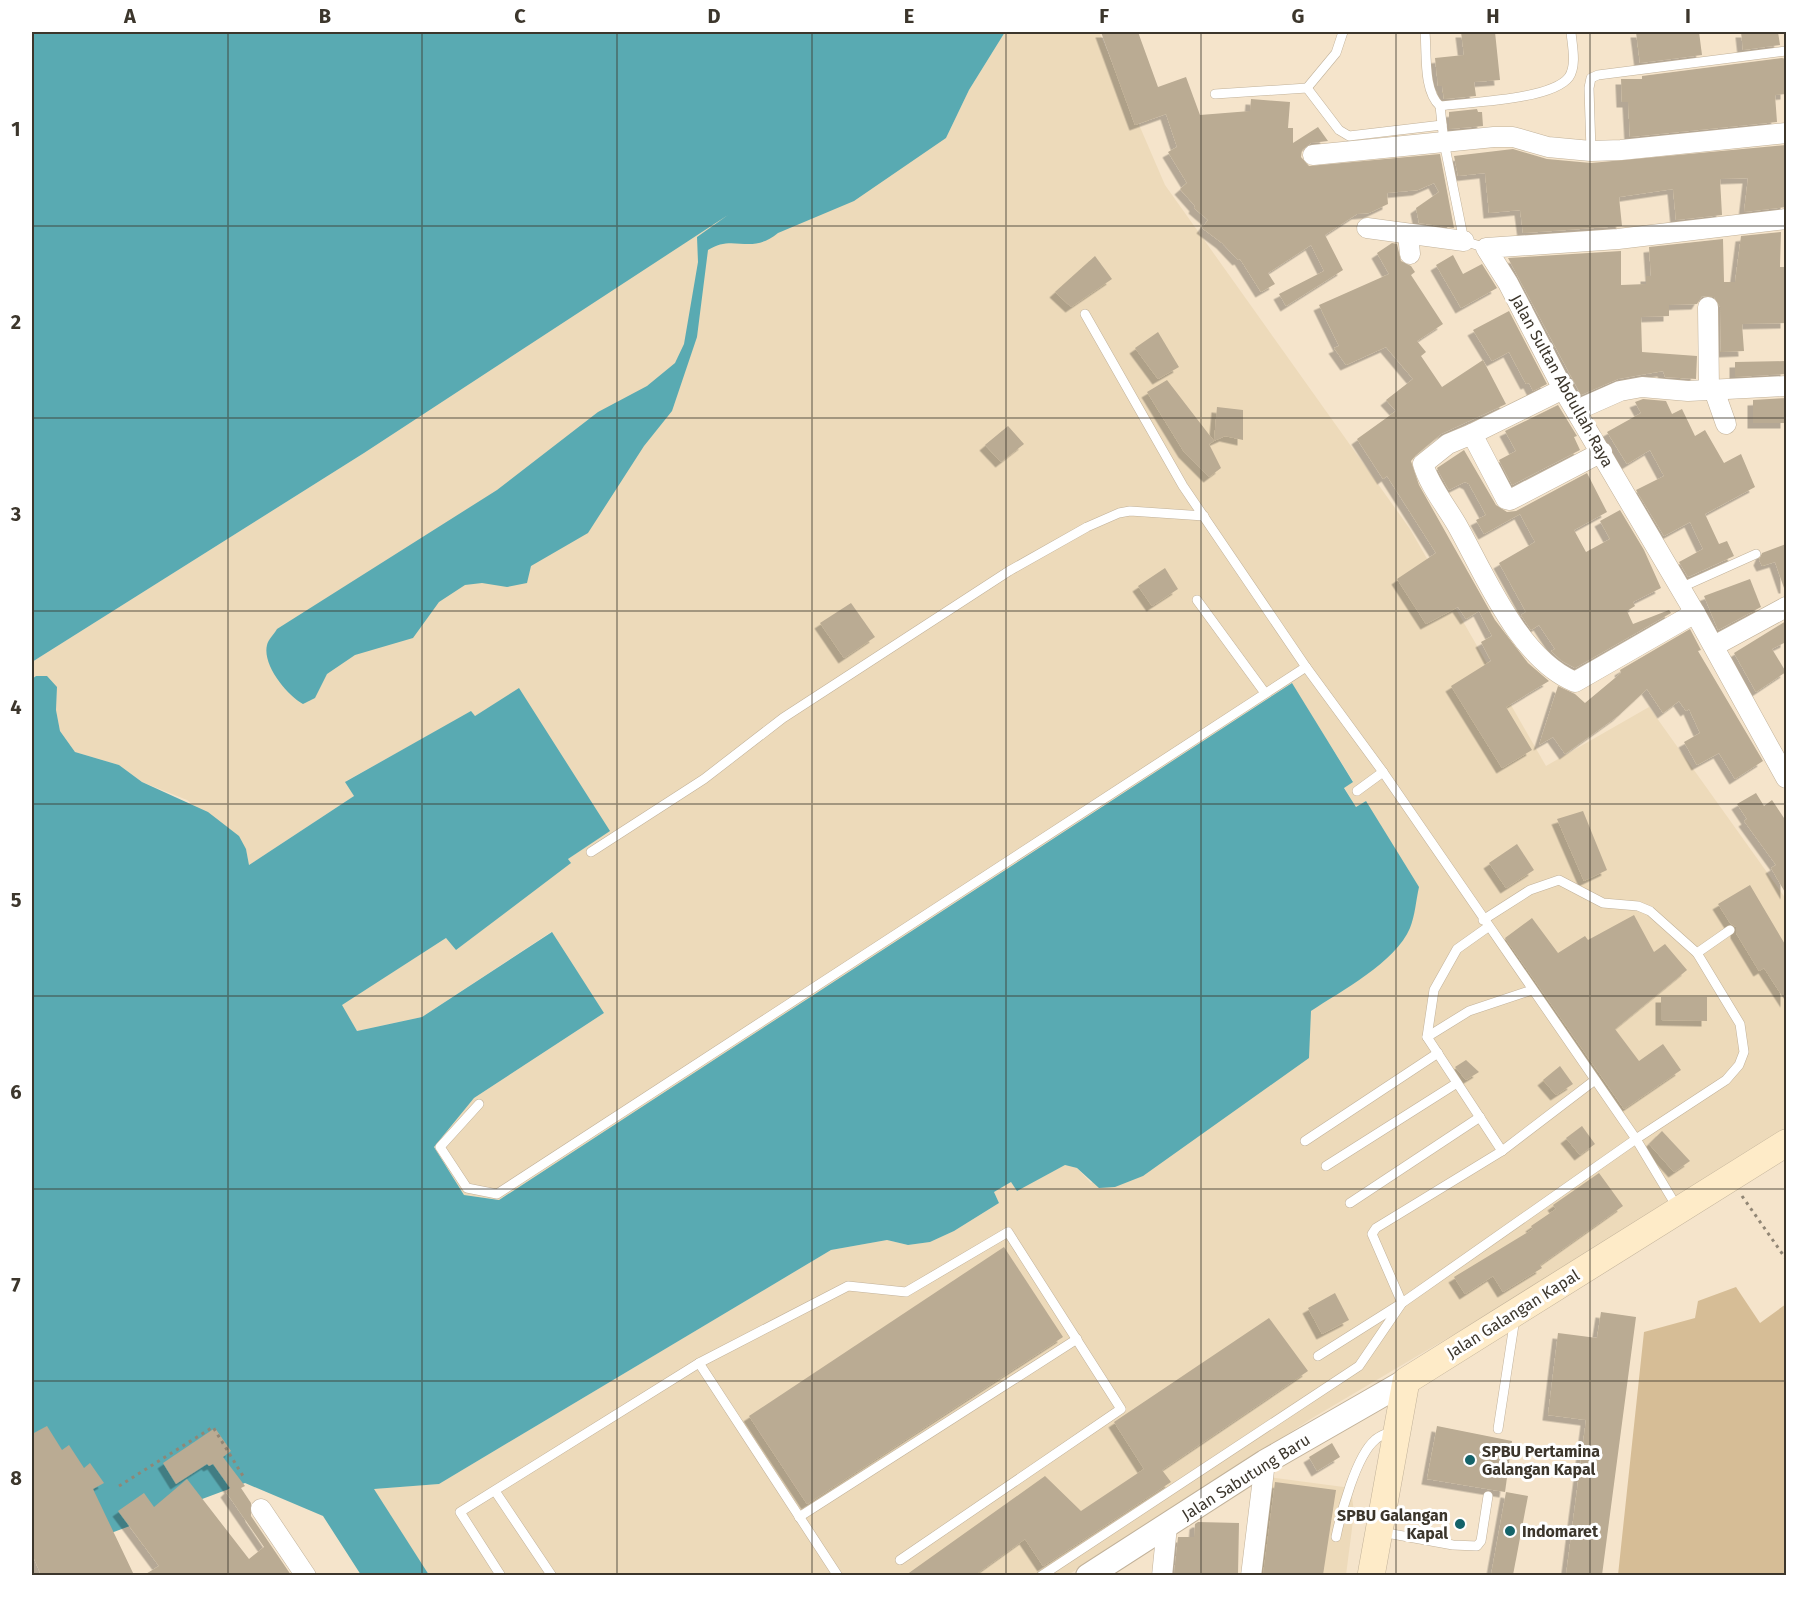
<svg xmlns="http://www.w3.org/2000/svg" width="1818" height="1607" font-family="'Fira Sans',sans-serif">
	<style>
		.built { fill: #eddaba }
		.green { fill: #d6bd96 }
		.water { fill: #59aab2 }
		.building { fill: #baab93; filter: url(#shadow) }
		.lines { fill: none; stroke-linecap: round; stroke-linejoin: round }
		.service-casing { stroke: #c1b199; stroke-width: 10 }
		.minor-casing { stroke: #c1b199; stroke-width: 21 }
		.tertiary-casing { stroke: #c1b199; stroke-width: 26 }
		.secondary-casing { stroke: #c1b199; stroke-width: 28 }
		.path { stroke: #918675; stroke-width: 3; stroke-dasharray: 3 4.5; stroke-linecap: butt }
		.service { stroke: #fff; stroke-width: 9 }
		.minor { stroke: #fff; stroke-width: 20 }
		.tertiary { stroke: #fff; stroke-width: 24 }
		.secondary { stroke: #feebc8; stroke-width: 27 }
		.grid { fill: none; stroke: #3c362c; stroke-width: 1.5; stroke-opacity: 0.55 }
		.poi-dot { fill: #14636a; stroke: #fff; stroke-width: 2 }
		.labels { text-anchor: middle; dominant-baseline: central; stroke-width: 6; stroke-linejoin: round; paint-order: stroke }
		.street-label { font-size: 16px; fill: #3c362c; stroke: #fff }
		.poi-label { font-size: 16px; font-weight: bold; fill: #3c362c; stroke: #fff; text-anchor: start }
		.neatline { fill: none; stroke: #3c362c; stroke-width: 2 }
		.grid-label { font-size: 20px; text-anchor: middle; font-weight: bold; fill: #3c362c }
	</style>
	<defs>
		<filter id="shadow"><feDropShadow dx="-5.5" dy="5.5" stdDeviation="0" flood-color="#0004"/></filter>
	</defs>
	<rect width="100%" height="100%" fill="#f5e4cb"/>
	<!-- built -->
	<g class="built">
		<polygon points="1005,32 1099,32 1165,185 1410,529 1546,766 1649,707 1786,899 1786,1138 1314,1417 1068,1575 429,1575 373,1489 439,1484 831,1250 887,1240 908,1245 930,1242 954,1231 999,1203 994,1192 1011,1182 1017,1190 1065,1165 1077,1168 1091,1183 1311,1011 1372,970 1366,801 1356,807 1344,787 1353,781 1291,683 499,1200 464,1195 434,1147 474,1098 604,1013 551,932 422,1017 357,1031 341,1005 446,938 456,950 570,862 568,859 609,831 519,689 475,716 471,712 346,781 354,796 249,865 246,849 187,800 142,782 119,765 75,752 60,731 56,710 57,687 36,676 32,679 32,662 364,453 728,214 946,138 969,90"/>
		<polygon points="1268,1477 1351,1488 1354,1513 1346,1575 1253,1576"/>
	</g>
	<!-- green -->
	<polygon class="green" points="1736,1287 1760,1323 1786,1304 1786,1575 1618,1575 1644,1332 1695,1318 1698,1301"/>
	<!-- water -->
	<g class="water">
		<path d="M32,32h973l-36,58 -23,48 -92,63 -76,32c-28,23 -44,0 -70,17l-11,87 -25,74 -28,35 -56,87 -57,33 -4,17 -20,4 -25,-4 -17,2 -26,17 -26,36 -58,17 -28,19 -12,24 -12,6c-16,-9 -41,-39 -36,-59 1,-5 7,-11 10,-16l220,-139 101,-78 49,-26 28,-23 9,-19 14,-82 -1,-25 31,-22 -364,238 -332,209z"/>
		<path d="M36,676h11l10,11 -1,23 4,21 15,21 44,13 23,17 66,30 31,24 7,13 3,16 105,-69 -9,-14 126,-71 4,5 44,-28 91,143 -42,28 3,4 -115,87 -10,-12 -104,67 15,26 65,-14 130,-85 52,81 -130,85 -40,49 30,48 35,5 793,-517 61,99 -9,6 12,19 10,-6 53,86c-3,13 -4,29 -9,41 -14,34 -69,63 -99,83l-2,47 -166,118 -28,11 -16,1 -22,-20 -12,-3 -48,26 -6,-9 -17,10 5,11 -45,28 -24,11 -22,3 -21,-5 -56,10 -392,234 -65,5 55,86h-68l-38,-59 -78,-33 -150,56 -63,-96v-764z"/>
	</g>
	<!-- building -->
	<g class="building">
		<polygon points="1101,32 1138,32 1158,87 1186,77 1200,115 1250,111 1251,99 1290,102 1288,128 1293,128 1293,143 1318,127 1328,141 1311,143 1302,150 1301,157 1309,166 1440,154 1454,228 1419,223 1416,208 1439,192 1434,183 1418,190 1387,193 1388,204 1369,213 1357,214 1325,235 1343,270 1286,306 1279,294 1324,271 1311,245 1268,273 1275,284 1261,292 1240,259 1238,260 1222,243 1202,228 1208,220 1194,208 1195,206 1180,189 1187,183 1168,152 1177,147 1166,114 1135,125"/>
		<polygon points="1461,32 1495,32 1500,80 1474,82 1476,96 1444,99 1442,86 1438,86 1435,58 1464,55"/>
		<polygon points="1636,32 1699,32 1702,55 1640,63"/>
		<polygon points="1741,32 1778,32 1780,45 1743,50"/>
		<polygon points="1782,58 1786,59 1786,94 1775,95 1777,122 1630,137 1628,102 1622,102 1621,79 1642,79 1642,76"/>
		<polygon points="1477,109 1478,112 1482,112 1483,126 1449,129 1449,112"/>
		<polygon points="1786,145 1786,207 1744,212 1748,178 1720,179 1722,215 1676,220 1673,189 1619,197 1622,226 1523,233 1520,210 1489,213 1485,173 1458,176 1454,156 1513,149 1547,159 1591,163"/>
		<polygon points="1781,232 1780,267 1786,267 1786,323 1742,324 1744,351 1721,352 1720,307 1714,297 1702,296 1697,304 1669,305 1669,316 1641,317 1642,352 1697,356 1696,379 1665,377 1663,371 1618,379 1581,395 1508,258 1621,251 1621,285 1646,284 1646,276 1651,276 1649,247 1723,239 1724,282 1735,282 1741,236"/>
		<polygon points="1392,243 1397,244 1401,261 1411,266 1415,272 1411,275 1443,324 1417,341 1426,352 1421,356 1442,387 1483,360 1506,404 1441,434 1416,455 1411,461 1419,485 1495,620 1528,663 1549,681 1506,707 1532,750 1502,768 1451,686 1491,661 1481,642 1492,636 1479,611 1466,619 1458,607 1426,624 1397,579 1436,553 1387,476 1383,479 1357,439 1396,411 1386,400 1413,379 1386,347 1346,365 1334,348 1339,346 1319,305 1389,274 1377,253"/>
		<polygon points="1453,255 1463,274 1482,264 1497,288 1461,308 1436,265"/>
		<polygon points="1095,256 1112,279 1071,307 1055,292"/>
		<polygon points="1509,311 1547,384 1533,391 1529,383 1526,384 1509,352 1492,361 1473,330"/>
		<polygon points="1158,332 1179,367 1158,379 1135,348"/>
		<polygon points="1786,361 1786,374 1735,377 1735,362"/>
		<polygon points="1167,380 1214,441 1209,444 1221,468 1209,477 1184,452 1147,392"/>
		<polygon points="1786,398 1786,423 1753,423 1753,400"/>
		<polygon points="1643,399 1666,401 1672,414 1682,409 1695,436 1705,430 1724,463 1741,454 1755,487 1705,514 1719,544 1727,541 1734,556 1688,577 1679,562 1703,549 1690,522 1664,536 1636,490 1664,476 1650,450 1627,464 1607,432 1641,413 1635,402"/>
		<polygon points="1558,405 1577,436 1574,437 1580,450 1512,485 1499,460 1516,451 1505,431"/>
		<polygon points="1217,407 1243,410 1243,440 1225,436 1214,441"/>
		<polygon points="1008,426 1024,444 1001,462 985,445"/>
		<polygon points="1464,450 1496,505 1507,512 1516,511 1587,473 1607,512 1574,530 1586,552 1610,539 1600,521 1620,510 1644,550 1661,588 1633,602 1635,606 1627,611 1633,624 1669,610 1671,613 1575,668 1562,661 1551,651 1555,649 1539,625 1531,630 1521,615 1526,612 1499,563 1535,542 1520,514 1484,534 1476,520 1486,515 1469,484 1465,482 1449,490 1440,474 1437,468"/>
		<polygon points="1786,544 1786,588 1784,588 1775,562 1762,566 1759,560 1762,553"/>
		<polygon points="1165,568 1178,589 1152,606 1138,586"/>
		<polygon points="1750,579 1761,607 1718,630 1704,596"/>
		<polygon points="851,603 875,637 844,658 820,623"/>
		<polygon points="1786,621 1786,642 1772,649 1786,672 1756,692 1734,653"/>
		<polygon points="1690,629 1701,650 1698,651 1763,761 1735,779 1719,753 1697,765 1684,742 1700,733 1689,709 1686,711 1679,701 1663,713 1647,689 1618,716 1565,754 1553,737 1539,745 1558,686 1575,694 1585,703 1621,673 1620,670"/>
		<polygon points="1756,793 1764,806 1772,800 1786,821 1786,894 1771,868 1776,865 1744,821 1747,819 1737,804"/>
		<polygon points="1583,811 1607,870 1584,881 1557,819"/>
		<polygon points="1517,844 1534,870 1506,888 1489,863"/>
		<polygon points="1750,885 1786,946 1786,1002 1764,968 1759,971 1736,933 1736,927 1730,923 1718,904"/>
		<polygon points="1634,915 1654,952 1665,944 1687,970 1615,1029 1639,1061 1663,1044 1681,1070 1624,1109 1505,938 1532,918 1558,953 1585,936 1588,940"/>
		<polygon points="1661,997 1707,997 1707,1021 1661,1020"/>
		<polygon points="1466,1060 1479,1072 1466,1080 1455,1067"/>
		<polygon points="1560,1066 1573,1084 1556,1095 1543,1080"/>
		<polygon points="1582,1126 1595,1144 1580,1155 1566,1138"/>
		<polygon points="1662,1131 1690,1161 1674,1172 1649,1144"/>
		<polygon points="1599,1173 1623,1206 1540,1265 1542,1268 1503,1292 1493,1276 1465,1294 1454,1277 1533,1229 1531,1226 1556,1209 1553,1205"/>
		<polygon points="1004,1247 1063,1337 807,1504 749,1416"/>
		<polygon points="1335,1293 1349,1320 1322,1334 1308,1308"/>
		<polygon points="1601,1312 1636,1317 1602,1575 1566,1575 1586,1420 1548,1415 1558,1333 1597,1338"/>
		<polygon points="1269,1318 1308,1371 1162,1470 1171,1482 1043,1566 1025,1539 975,1575 906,1575 1045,1476 1081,1511 1144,1469 1114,1422"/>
		<polygon points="47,1426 62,1450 69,1445 84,1468 90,1463 104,1483 93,1489 134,1575 41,1575 32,1554 32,1434"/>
		<polygon points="1437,1426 1512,1441 1505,1492 1427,1479"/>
		<polygon points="215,1428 231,1451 223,1457 245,1486 241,1488 251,1503 251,1516 291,1575 144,1575 159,1566 118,1511 144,1493 154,1507 187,1479 249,1559 264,1547 226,1492 230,1488 213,1464 209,1466 207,1464 176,1484 163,1463"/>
		<polygon points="1332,1443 1340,1457 1317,1471 1309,1457"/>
		<polygon points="1275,1482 1336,1490 1323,1575 1263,1575"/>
		<polygon points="1506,1492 1528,1496 1513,1575 1491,1575"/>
		<polygon points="1198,1522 1239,1523 1238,1575 1174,1574 1178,1537 1194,1537 1195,1524"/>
	</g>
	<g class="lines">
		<!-- service casing -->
		<g class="service-casing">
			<g id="service">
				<path d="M1425,32c2,21 -2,59 15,74"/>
				<polyline points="1307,88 1336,53 1343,32"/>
				<polyline points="1215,94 1307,88 1339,130 1349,136 1442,125"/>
				<polyline points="1591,151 1589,88 1591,78 1598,75 1786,51"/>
				<path d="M1486,248l-22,-7 -20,-99 -4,-36c29,-4 112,-6 129,-29 8,-12 3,-32 2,-45"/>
				<polyline points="1085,314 1183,486 1306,667 1383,772 1636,1139 1677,1207"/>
				<polyline points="1680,588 1756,554"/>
				<polyline points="1197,600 1265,693"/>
				<polyline points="1357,791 1383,772"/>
				<polyline points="591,852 704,779 783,718 1009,571 1087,527 1119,513 1130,511 1204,516"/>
				<polyline points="1488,927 1457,949 1434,990 1427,1037 1502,1151"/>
				<polyline points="1697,953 1730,930"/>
				<polyline points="1427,1037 1469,1011 1532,990"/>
				<polyline points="479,1104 440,1147 467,1188 497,1194 1306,667"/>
				<polyline points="1305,1141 1438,1053"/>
				<polyline points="1326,1166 1457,1083"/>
				<polyline points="1350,1203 1480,1117"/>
				<polyline points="1318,1356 1402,1303 1372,1234 1376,1228 1502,1151 1595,1080"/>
				<polyline points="699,1363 838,1576"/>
				<polyline points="1498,1429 1515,1318"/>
				<polyline points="495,1491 552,1576"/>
				<polyline points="799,1517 1077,1339"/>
				<polyline points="1381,1532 1453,1545 1477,1546 1481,1541 1488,1496"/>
				<path d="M1336,1537c5,-24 20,-81 39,-97 4,-4 11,-6 16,-9"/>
				<polyline points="501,1576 460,1512 699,1363 848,1286 906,1292 1008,1232 1121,1409 900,1560"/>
				<polyline points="1041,1576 1359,1366 1402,1303 1636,1139 1726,1080 1739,1065 1744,1052 1740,1024 1697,953 1650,911 1638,906 1603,903 1559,880 1530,890 1483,920"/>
			</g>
		</g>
		<!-- minor casing -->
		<g class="minor-casing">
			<g id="minor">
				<polyline points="1313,155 1494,137 1513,137 1548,147 1591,151 1621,150 1786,133"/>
				<polyline points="1786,219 1618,239 1486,248 1508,283 1563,389 1695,613 1786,778"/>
				<polyline points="1367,228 1464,241"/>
				<polyline points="1408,234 1410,254"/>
				<polyline points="1708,307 1709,390"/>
				<polyline points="1714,390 1726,424"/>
				<polyline points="1577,410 1620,391 1642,387 1688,391 1786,386"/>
				<polyline points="1472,434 1563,389"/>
				<path d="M1602,452l-92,48 -4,-1 -34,-65 -24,10 -25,20c6,21 23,42 34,61 28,50 62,134 118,157l120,-69"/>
				<polyline points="1714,646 1786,607"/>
				<polyline points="261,1509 306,1576"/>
				<polyline points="1162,1576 1167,1526"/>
				<polyline points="1251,1576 1265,1462"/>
			</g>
		</g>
		<!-- tertiary casing -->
		<g class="tertiary-casing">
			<polyline id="tertiary" points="1088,1576 1265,1462 1406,1381"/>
		</g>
		<!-- secondary casing -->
		<g class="secondary-casing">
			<polyline id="secondary" points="1371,1576 1406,1381 1786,1143"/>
		</g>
		<!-- path -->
		<g class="path">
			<polyline points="1742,1196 1786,1259"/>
			<polyline points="119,1486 213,1427 243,1476"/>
		</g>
		<!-- service -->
		<use href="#service" class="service"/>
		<!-- minor -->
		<use href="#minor" class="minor"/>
		<!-- tertiary -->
		<use href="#tertiary" class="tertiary"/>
		<!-- secondary -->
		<use href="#secondary" class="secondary"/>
	</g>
	<!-- grid -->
	<path class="grid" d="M228,32v1544M422,32v1544M617,32v1544M812,32v1544M1006,32v1544M1201,32v1544M1396,32v1544M1590,32v1544M32,226h1754M32,418h1754M32,611h1754M32,804h1754M32,996h1754M32,1189h1754M32,1381h1754"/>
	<!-- markers -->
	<g class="poi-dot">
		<circle cx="1470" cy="1460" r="6"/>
		<circle cx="1460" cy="1524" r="6"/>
		<circle cx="1510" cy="1531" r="6"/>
	</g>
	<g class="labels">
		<!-- street labels -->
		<g class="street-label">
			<text transform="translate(1562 381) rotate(61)">Jalan Sultan Abdullah Raya</text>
			<text transform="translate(1513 1314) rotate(-32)">Jalan Galangan Kapal</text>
			<text transform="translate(1246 1477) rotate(-32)">Jalan Sabutung Baru</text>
		</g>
		<!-- poi labels -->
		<g class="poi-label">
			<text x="1482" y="1451">SPBU Pertamina<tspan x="1482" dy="18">Galangan Kapal</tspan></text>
			<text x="1448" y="1515" text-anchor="end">SPBU Galangan<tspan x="1448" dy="18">Kapal</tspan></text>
			<text x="1522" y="1531">Indomaret</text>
		</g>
	</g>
	<!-- border -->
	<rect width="1818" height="1607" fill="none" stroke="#ffffff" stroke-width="66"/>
	<rect x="33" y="33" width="1752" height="1541" class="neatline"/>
	<g class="grid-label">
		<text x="130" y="23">A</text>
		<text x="325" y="23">B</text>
		<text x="520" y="23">C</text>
		<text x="714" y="23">D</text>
		<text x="909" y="23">E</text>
		<text x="1104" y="23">F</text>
		<text x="1298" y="23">G</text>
		<text x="1493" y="23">H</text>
		<text x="1688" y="23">I</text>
		<text x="16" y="136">1</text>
		<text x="16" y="329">2</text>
		<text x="16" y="521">3</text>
		<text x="16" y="714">4</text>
		<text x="16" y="907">5</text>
		<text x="16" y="1099">6</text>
		<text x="16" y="1292">7</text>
		<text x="16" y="1485">8</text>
	</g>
</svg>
